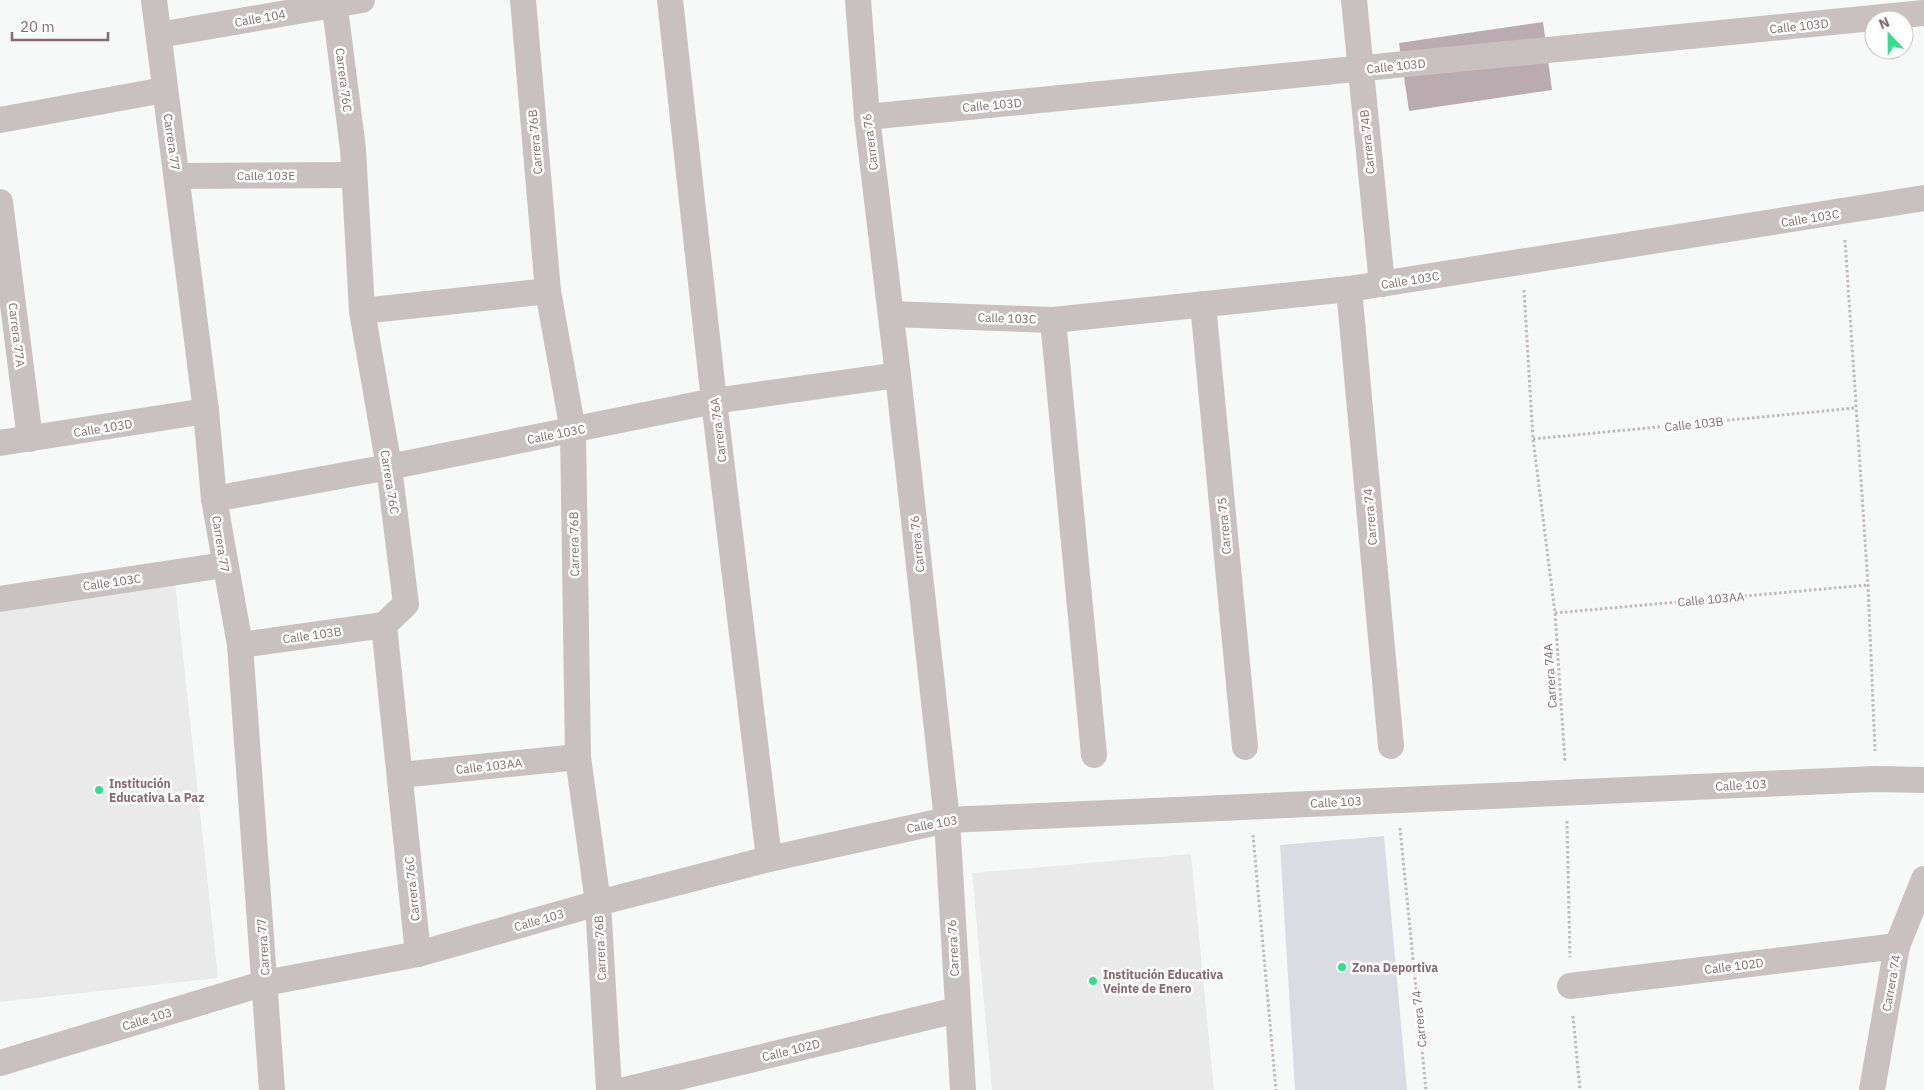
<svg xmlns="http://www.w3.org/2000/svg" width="1924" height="1090" font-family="'IBM Plex Sans',sans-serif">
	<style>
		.built { fill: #eaeaea }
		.green { fill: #dbdce3 }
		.building { fill: #baabb0 }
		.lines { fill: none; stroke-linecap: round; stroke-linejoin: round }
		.path { stroke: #c1babc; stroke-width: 3; stroke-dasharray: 2.5 2.5; stroke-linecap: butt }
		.street { stroke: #c9c0c2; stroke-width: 26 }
		.poi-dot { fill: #2de389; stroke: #fff; stroke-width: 2 }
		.labels { text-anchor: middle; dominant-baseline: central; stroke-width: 5; stroke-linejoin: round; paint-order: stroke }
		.street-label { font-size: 12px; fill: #886871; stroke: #fff }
		.poi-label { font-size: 12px; font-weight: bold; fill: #886871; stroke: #fff; text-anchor: start }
	</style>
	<rect width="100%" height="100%" fill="#f7f9f9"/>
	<!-- built -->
	<g class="built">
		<polygon points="175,582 218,978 0,1002 0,603"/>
		<polygon points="1191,854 1214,1090 992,1090 972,873"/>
	</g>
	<!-- green -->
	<polygon class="green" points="1384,836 1407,1090 1295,1090 1280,845"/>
	<!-- building -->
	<polygon class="building" points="1543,22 1552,90 1409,111 1399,43"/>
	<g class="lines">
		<!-- path -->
		<g class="path">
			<polyline points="1845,240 1868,585 1875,751"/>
			<polyline points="1524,290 1533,439 1555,613 1565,762"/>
			<polyline points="1533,439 1855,408"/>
			<polyline points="1555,613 1868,585"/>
			<polyline points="1567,821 1570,957"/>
			<polyline points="1400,828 1426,1090"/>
			<polyline points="1253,835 1276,1090"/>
			<polyline points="1573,1016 1580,1090"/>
		</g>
		<!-- street -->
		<g class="street">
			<polyline points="154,0 206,411 214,499 240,645 272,1090"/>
			<polyline points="334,0 353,149 362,311 389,467 406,604 384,625 418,954"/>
			<polyline points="523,0 548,291 573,431 578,757 598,903 609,1090"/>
			<polyline points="670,0 714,401 769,859"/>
			<polyline points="858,0 867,117 898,375 947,820 963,1090"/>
			<polyline points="1354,0 1382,284"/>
			<polyline points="159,35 362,0"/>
			<polyline points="867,117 1924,13"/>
			<polyline points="0,120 164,90"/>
			<polyline points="177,176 354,175"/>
			<polyline points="0,202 30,439"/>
			<polyline points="1349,289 1391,746"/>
			<polyline points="1203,304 1245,747"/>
			<polyline points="362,311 548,291"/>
			<polyline points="891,314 1053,320 1349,289 1924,198"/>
			<polyline points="1053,320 1094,755"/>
			<polyline points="0,443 206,411"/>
			<polyline points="214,499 389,467 714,401 898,375"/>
			<polyline points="0,599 224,565"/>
			<polyline points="240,645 384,625"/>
			<polyline points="400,775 578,757"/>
			<polyline points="1570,986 1897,946"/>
			<polyline points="0,1063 265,983 418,954 598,903 769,859 947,820 1876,779 1924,780"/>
			<polyline points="625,1090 957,1010"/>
			<polyline points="1872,1090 1897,946 1924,879"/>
		</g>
	</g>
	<!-- markers -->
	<g class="poi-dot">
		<circle cx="99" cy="790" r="5"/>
		<circle cx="1342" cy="967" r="5"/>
		<circle cx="1093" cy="981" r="5"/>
	</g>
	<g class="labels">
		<!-- street labels -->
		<g class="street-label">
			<text transform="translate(260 18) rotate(-10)">Calle 104</text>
			<text transform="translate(1799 26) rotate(-6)">Calle 103D</text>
			<text transform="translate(1396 66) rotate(-6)">Calle 103D</text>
			<text transform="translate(344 80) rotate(83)">Carrera 76C</text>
			<text transform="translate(992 105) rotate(-5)">Calle 103D</text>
			<text transform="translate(172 142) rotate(82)">Carrera 77</text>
			<text transform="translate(535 142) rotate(-95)">Carrera 76B</text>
			<text transform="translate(870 142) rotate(-97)">Carrera 76</text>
			<text transform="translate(1367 142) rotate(-96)">Carrera 74B</text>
			<text x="266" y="175">Calle 103E</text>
			<text transform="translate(1810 218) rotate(-9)">Calle 103C</text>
			<text transform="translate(1410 280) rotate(-9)">Calle 103C</text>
			<text transform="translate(1007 318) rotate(2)">Calle 103C</text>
			<text transform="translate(17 335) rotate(83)">Carrera 77A</text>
			<text transform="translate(1694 424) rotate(-6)">Calle 103B</text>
			<text transform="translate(103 428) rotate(-9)">Calle 103D</text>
			<text transform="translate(718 430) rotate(-97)">Carrera 76A</text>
			<text transform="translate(556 434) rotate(-11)">Calle 103C</text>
			<text transform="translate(390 482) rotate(81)">Carrera 76C</text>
			<text transform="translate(1370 517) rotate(-95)">Carrera 74</text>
			<text transform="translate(1224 526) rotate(-95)">Carrera 75</text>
			<text transform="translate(221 544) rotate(81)">Carrera 77</text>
			<text transform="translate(574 544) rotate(-91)">Carrera 76B</text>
			<text transform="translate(917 544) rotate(-96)">Carrera 76</text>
			<text transform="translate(112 582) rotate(-8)">Calle 103C</text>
			<text transform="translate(1711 599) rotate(-5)">Calle 103AA</text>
			<text transform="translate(312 635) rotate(-8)">Calle 103B</text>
			<text transform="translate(1550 676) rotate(-94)">Carrera 74A</text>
			<text transform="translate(489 766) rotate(-6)">Calle 103AA</text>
			<text transform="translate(1741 785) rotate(-3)">Calle 103</text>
			<text transform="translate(1336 802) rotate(-3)">Calle 103</text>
			<text transform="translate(932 824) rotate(-10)">Calle 103</text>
			<text transform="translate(412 889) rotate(-96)">Carrera 76C</text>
			<text transform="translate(539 920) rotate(-16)">Calle 103</text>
			<text transform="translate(263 947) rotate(-94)">Carrera 77</text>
			<text transform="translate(600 948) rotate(-93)">Carrera 76B</text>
			<text transform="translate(953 948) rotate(-93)">Carrera 76</text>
			<text transform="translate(1734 966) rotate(-7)">Calle 102D</text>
			<text transform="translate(1891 983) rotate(-80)">Carrera 74</text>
			<text transform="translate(147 1019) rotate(-17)">Calle 103</text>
			<text transform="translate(1419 1019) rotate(-96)">Carrera 74</text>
			<text transform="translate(791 1050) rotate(-14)">Calle 102D</text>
		</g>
		<!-- poi labels -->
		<g class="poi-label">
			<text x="109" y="783">Institución<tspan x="109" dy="14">Educativa La Paz</tspan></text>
			<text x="1352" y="967">Zona Deportiva</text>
			<text x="1103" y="974">Institución Educativa<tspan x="1103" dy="14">Veinte de Enero</tspan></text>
		</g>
	</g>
	<!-- north arrow -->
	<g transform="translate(1889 35) rotate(338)"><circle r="24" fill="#ffffff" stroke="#cfc3c6"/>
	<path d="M0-4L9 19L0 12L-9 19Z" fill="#2de389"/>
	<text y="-8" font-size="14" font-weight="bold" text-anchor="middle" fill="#886871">N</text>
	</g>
	<!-- scale -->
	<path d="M12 32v8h96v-8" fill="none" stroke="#886871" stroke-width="2.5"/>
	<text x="20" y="32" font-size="15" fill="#886871" stroke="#ffffff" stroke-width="4" paint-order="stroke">20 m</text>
</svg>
